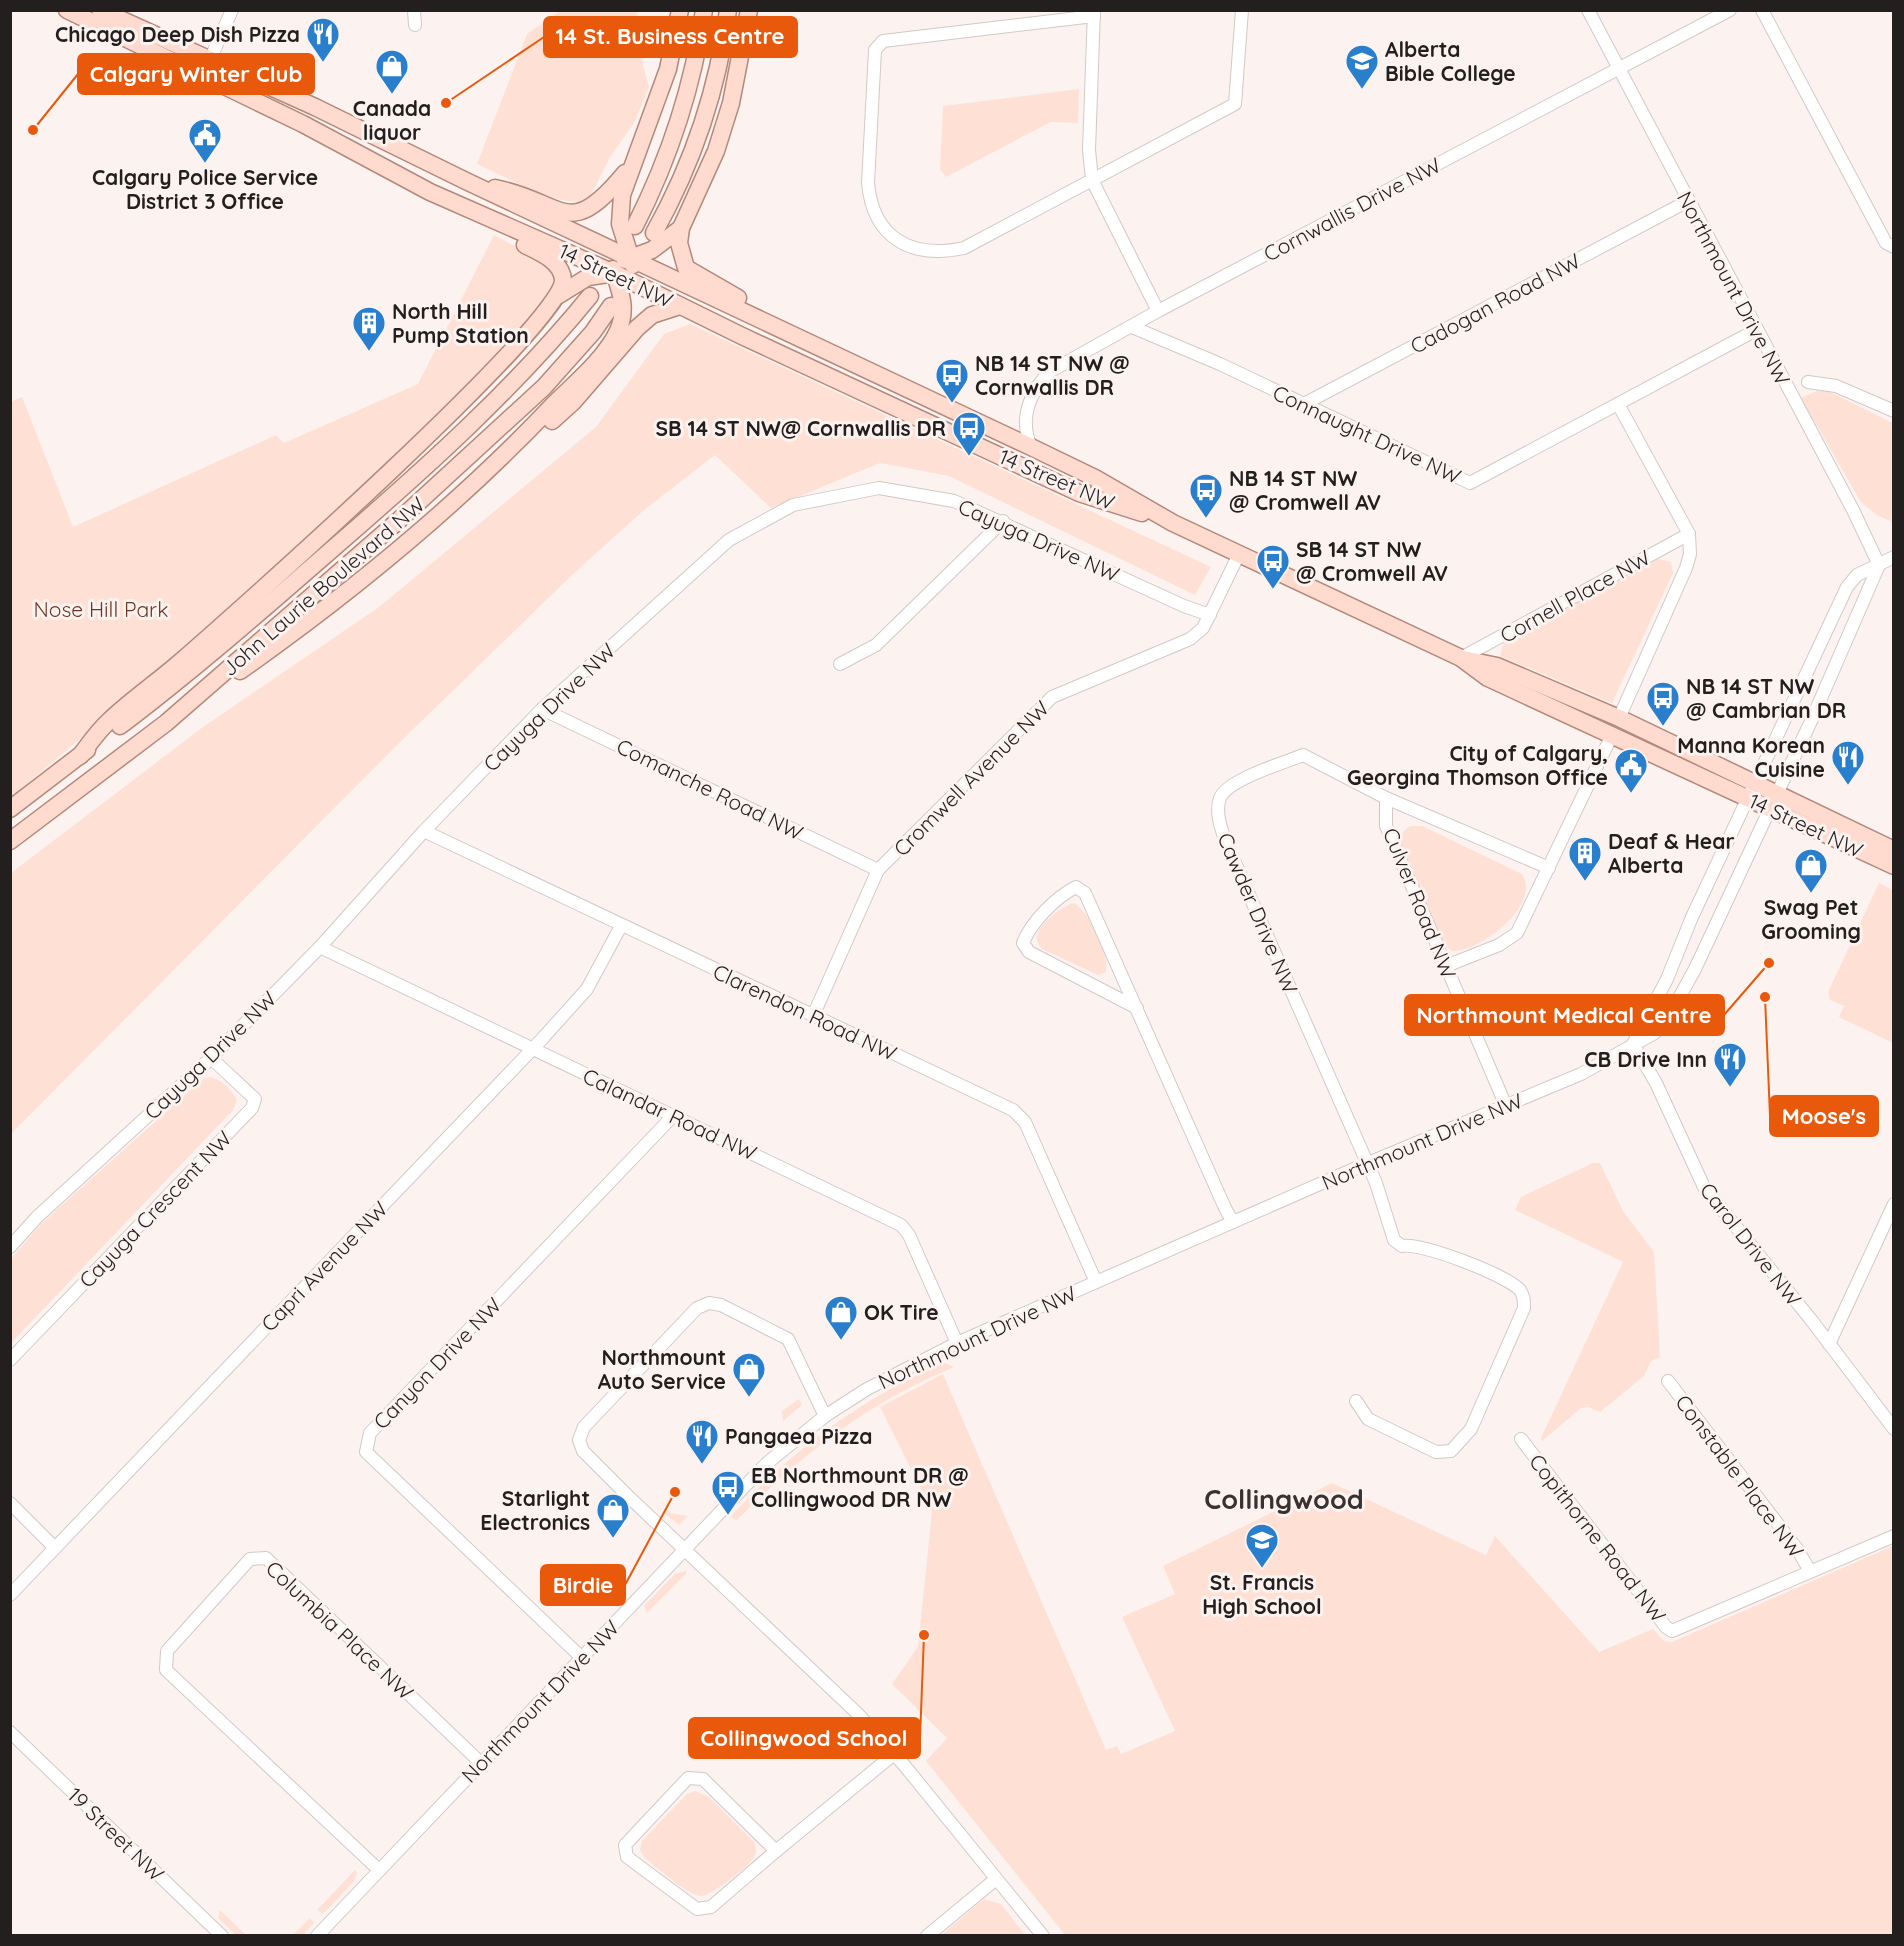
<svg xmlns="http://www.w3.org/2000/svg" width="1904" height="1946" font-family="Quicksand,sans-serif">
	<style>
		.green { fill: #fee0d5 }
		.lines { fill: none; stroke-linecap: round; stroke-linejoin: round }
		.minor-casing { stroke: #d1c9c6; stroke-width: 14 }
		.major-casing { stroke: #b2897b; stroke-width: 19 }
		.minor { stroke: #fff; stroke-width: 12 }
		.major { stroke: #ffdace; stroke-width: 16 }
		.labels { text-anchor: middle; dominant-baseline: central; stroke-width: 6; stroke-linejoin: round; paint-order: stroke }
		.poi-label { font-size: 21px; font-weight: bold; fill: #221f1e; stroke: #fcf3f0; text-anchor: start }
		.street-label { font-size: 21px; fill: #221f1e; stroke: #fcf3f0 }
		.park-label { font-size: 21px; fill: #6e3723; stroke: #fcf3f0 }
		.district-label { font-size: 27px; font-weight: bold; fill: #393230; stroke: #fcf3f0 }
		.leader { fill: none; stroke: #e8590c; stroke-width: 2 }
		.callout-dot { fill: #e8590c; stroke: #fcf3f0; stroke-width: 2 }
		.callout { fill: #e8590c; stroke: #e8590c; stroke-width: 2 }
		.callout-label { font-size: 22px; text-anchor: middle; font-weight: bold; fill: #fff }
	</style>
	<rect width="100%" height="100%" fill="#fcf3f0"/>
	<!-- green -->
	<g class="green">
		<polygon points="560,11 637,11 643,66 649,87 634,123 610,157 590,197 580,203 546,197 477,164 527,34"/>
		<polygon points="1079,89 1078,123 1051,122 946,177 940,169 943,106"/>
		<polygon points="494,235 547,263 553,275 554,287 534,314 437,415 195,642 11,797 11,402 22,397 73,527 276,435 284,443 418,384"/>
		<polygon points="690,324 1211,567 1195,595 949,476 880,463 771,508 715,455 644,510 573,574 399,743 11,1134 11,873 203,727 379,607 596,427 664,334"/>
		<polygon points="1817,391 1828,391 1893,423 1893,522 1878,516 1861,502 1801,398"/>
		<polygon points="1659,559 1671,562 1673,573 1612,703 1500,656 1504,642"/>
		<path d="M1410,826h12l100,48c20,31 -42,78 -70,77l-9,-6 -44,-103 4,-10z"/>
		<polygon points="1879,883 1893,890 1893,1043 1839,1017 1844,1006 1830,1000 1828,992"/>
		<path d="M1074,903c17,11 35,48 32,69l-8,3 -56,-26c-2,-3 -5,-6 -5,-9 -3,-13 26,-35 37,-37z"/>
		<path d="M211,1077c13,4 19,12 26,23l-4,10 -222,233v-84l30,-35 162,-145z"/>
		<polygon points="1593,1163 1600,1163 1623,1211 1654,1252 1660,1357 1651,1361 1644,1376 1600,1412 1588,1407 1581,1408 1542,1441 1541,1438 1623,1262 1515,1210 1521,1197"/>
		<path d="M945,1363l9,4c-88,37 -152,87 -218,154l-5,-5c61,-65 131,-119 214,-153z"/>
		<polygon points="943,1374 1106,1750 1117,1746 1121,1754 1175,1731 1122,1617 1175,1594 1163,1566 1332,1483 1486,1555 1495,1536 1599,1652 1653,1629 1664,1641 1672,1642 1893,1546 1893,1935 1065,1935 926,1761 947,1738 892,1684 918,1647 932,1511 880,1407"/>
		<polygon points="799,1399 802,1405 783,1421 782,1411"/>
		<polygon points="666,1509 670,1513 688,1516 679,1525 663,1512"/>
		<polygon points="686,1571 686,1574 647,1613 644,1606 675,1574"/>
		<path d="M695,1791l14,6 45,45c2,4 3,8 1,13 -3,10 -44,41 -54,41 -15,-2 -45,-29 -57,-39l-4,-7 2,-9 45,-47z"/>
		<polygon points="355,1870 357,1873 354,1881 326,1911 322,1913 317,1910"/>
		<polygon points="984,1899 1001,1904 1025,1935 941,1935"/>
		<polygon points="220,1910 223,1913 246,1935 236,1935 218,1918"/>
		<polygon points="310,1918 314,1923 303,1935 293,1935"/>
	</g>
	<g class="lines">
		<!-- minor casing -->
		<g class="minor-casing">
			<g id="minor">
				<polyline points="414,10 415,25"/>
				<polyline points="1094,10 1089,150 1092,180 1158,311"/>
				<polyline points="1762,10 1886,243 1894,247"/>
				<path d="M1094,16l-211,25 -8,9 -7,133c5,56 44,76 96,65l271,-144 7,-94"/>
				<polyline points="203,76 232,10"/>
				<polyline points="1132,327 1220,364 1470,483 1756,330"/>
				<polyline points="1808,382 1836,386 1894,411"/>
				<polyline points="1618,404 1689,534 1690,554 1686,568 1619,718"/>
				<polyline points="1302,405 1688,201"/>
				<path d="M1031,447c-12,-29 -2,-53 18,-75l109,-61 572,-301"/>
				<polyline points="1461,658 1689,534"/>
				<polyline points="840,664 876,645 1003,521"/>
				<polyline points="542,709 878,870"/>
				<polyline points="1386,798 1386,826 1506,1106"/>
				<polyline points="424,831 1013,1110 1025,1122 1096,1282"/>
				<polyline points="320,947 901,1225 909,1235 957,1343"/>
				<polyline points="1446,966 1499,945 1517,933 1612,735"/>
				<path d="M1137,1008l-108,-56 -6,-9c8,-21 33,-46 53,-56l9,6 140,315 8,14"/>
				<polyline points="813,1016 878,870 1052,697 1190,639 1203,628 1239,554"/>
				<polyline points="1633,1044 1667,979 1692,917 1847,587 1857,575 1894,557"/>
				<polyline points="1633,1044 1656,1083 1704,1187 1812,1321 1894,1429"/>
				<polyline points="10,1247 37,1217 211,1058 320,947 424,831 542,709 729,540 793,505 879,488 954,501 1184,606 1210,615"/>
				<polyline points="1829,1344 1894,1204"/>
				<polyline points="10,1360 252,1108 255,1099 211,1058"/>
				<polyline points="1668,1381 1797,1549 1810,1571"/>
				<path d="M1356,1401l12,18 68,33 15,-1 20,-22 53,-121c0,-7 0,-12 -4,-18 -14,-15 -99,-48 -118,-44l-8,-6 -18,-57 -151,-343c-4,-12 -10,-28 -5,-42 8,-19 64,-35 83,-43l83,43 163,70"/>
				<polyline points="825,1416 788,1339 721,1305 709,1303 697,1308 584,1427 579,1440 583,1451 628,1496 858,1714 904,1765 1043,1936"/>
				<polyline points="1521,1439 1666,1627 1672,1631 1894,1536"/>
				<polyline points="10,1503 55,1548"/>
				<polyline points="10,1595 542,1039 587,989 621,926"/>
				<polyline points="581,1657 366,1452 370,1433 673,1116"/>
				<polyline points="10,1732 222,1936"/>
				<polygon points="688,1778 703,1779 776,1851 711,1907 697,1909 627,1857 625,1845"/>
				<polyline points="776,1851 894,1754"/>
				<polyline points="379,1870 166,1670 167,1651 250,1559 266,1558 481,1763"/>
				<polyline points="317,1936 766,1464 825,1416 867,1389 957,1343 1354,1169 1581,1074 1653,1034 1664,1025 1695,969 1812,719 1879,565 1853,510 1588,10"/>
				<polyline points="927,1936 996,1879"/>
			</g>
		</g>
		<!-- major casing -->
		<g class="major-casing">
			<g id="major">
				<polyline points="67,10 303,124 430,192 614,273 742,336 1079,493 1142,513"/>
				<polyline points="100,10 315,107 468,182 1031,447 1095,478 1173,523 1461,658 1488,678 1894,866"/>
				<path d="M495,188c70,14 72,55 130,-15"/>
				<path d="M635,226c35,-69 58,-139 69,-216"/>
				<path d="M654,233c39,-70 64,-143 74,-223"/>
				<polyline points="625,260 652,250 681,228"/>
				<polyline points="633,265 620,224 622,195 668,69 680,10"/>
				<polyline points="559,295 588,277 615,273"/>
				<polyline points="738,298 686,268 679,243 681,228 716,151 731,103 749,10"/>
				<polyline points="552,421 573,402 637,328 652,315 680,306"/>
				<polyline points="1468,660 1497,666 1619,718 1894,850"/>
				<path d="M240,671c112,-79 218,-166 312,-265 22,-22 52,-46 66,-75 10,-23 2,-40 -5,-62"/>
				<path d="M120,726c75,-57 146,-119 217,-181 89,-77 178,-157 253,-249"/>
				<path d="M80,756c9,-12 18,-25 29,-35 22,-21 47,-38 70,-58 53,-46 384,-339 384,-383 -1,-19 -24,-28 -38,-35"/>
				<polyline points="10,809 87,750"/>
				<polyline points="10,841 166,723 398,521 544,387 593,332 611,306"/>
			</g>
		</g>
		<!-- minor -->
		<use href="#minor" class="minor"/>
		<!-- major -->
		<use href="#major" class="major"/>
	</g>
	<!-- icons -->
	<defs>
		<g id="restaurant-pin" transform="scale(1.725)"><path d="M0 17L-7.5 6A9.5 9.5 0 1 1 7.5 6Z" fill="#2a7fcd" stroke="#fcf3f0"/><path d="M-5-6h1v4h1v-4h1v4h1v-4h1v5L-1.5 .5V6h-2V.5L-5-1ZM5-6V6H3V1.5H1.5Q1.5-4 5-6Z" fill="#fff"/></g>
		<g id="university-pin" transform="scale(1.725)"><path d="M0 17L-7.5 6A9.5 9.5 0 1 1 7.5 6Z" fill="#2a7fcd" stroke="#fcf3f0"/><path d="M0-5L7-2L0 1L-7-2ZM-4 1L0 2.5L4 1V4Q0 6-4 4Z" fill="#fff"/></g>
		<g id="shop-pin" transform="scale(1.725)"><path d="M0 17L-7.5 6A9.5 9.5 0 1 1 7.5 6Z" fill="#2a7fcd" stroke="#fcf3f0"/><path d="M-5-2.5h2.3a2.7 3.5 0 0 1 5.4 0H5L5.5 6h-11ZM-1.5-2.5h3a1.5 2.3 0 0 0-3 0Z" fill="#fff"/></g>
		<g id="civic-pin" transform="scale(1.725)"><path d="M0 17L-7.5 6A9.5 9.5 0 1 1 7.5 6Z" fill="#2a7fcd" stroke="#fcf3f0"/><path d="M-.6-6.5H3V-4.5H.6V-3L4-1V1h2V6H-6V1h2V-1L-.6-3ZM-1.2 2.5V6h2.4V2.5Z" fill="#fff"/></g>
		<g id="building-pin" transform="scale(1.725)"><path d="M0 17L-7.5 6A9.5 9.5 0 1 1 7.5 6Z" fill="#2a7fcd" stroke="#fcf3f0"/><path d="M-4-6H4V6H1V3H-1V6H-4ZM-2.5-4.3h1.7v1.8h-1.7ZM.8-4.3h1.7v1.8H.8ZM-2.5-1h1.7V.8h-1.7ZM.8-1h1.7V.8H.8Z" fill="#fff"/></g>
		<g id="bus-pin" transform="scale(1.725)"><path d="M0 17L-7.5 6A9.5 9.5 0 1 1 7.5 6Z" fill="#2a7fcd" stroke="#fcf3f0"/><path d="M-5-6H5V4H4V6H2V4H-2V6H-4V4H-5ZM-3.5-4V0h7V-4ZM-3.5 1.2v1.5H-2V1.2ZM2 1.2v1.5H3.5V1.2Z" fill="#fff"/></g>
		<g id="school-pin" transform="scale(1.725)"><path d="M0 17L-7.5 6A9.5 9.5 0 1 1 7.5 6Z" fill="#2a7fcd" stroke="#fcf3f0"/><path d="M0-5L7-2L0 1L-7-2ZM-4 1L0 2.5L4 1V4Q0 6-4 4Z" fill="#fff"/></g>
	</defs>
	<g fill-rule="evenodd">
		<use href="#restaurant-pin" x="323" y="34"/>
		<use href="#university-pin" x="1362" y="61"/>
		<use href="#shop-pin" x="392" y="66"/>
		<use href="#civic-pin" x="205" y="135"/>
		<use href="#building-pin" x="369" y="323"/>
		<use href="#bus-pin" x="952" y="375"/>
		<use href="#bus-pin" x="969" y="428"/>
		<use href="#bus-pin" x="1206" y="490"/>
		<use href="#bus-pin" x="1273" y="561"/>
		<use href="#bus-pin" x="1663" y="698"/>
		<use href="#restaurant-pin" x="1848" y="757"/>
		<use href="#civic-pin" x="1631" y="765"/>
		<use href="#building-pin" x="1585" y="853"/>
		<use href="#shop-pin" x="1811" y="865"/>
		<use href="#restaurant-pin" x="1730" y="1059"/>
		<use href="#shop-pin" x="841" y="1312"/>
		<use href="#shop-pin" x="749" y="1369"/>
		<use href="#restaurant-pin" x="702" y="1436"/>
		<use href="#bus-pin" x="728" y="1487"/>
		<use href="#shop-pin" x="613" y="1510"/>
		<use href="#school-pin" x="1262" y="1540"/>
	</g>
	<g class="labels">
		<!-- poi labels -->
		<g class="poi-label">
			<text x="300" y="34" text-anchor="end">Chicago Deep Dish Pizza</text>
			<text x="1385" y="49">Alberta<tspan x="1385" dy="24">Bible College</tspan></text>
			<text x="392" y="108" text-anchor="middle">Canada<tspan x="392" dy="24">liquor</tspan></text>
			<text x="205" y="177" text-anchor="middle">Calgary Police Service<tspan x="205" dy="24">District 3 Office</tspan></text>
			<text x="392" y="311">North Hill<tspan x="392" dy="24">Pump Station</tspan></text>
			<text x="975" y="363">NB 14 ST NW @<tspan x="975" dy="24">Cornwallis DR</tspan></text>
			<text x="946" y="428" text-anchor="end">SB 14 ST NW@ Cornwallis DR</text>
			<text x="1229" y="478">NB 14 ST NW<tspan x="1229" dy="24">@ Cromwell AV</tspan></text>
			<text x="1296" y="549">SB 14 ST NW<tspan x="1296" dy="24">@ Cromwell AV</tspan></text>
			<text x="1686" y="686">NB 14 ST NW<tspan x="1686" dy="24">@ Cambrian DR</tspan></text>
			<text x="1825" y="745" text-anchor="end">Manna Korean<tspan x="1825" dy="24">Cuisine</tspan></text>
			<text x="1608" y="753" text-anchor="end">City of Calgary,<tspan x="1608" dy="24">Georgina Thomson Office</tspan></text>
			<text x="1608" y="841">Deaf &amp; Hear<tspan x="1608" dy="24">Alberta</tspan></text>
			<text x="1811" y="907" text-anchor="middle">Swag Pet<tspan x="1811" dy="24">Grooming</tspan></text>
			<text x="1707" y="1059" text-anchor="end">CB Drive Inn</text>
			<text x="864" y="1312">OK Tire</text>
			<text x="726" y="1357" text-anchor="end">Northmount<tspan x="726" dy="24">Auto Service</tspan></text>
			<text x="725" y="1436">Pangaea Pizza</text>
			<text x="751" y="1475">EB Northmount DR @<tspan x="751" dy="24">Collingwood DR NW</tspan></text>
			<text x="590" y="1498" text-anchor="end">Starlight<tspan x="590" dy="24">Electronics</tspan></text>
			<text x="1262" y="1582" text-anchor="middle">St. Francis<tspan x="1262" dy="24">High School</tspan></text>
		</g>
		<!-- street labels -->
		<g class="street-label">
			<text transform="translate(1352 209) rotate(-28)">Cornwallis Drive NW</text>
			<text transform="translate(616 275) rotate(25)">14 Street NW</text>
			<text transform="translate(1734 288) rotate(62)">Northmount Drive NW</text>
			<text transform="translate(1495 303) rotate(-28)">Cadogan Road NW</text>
			<text transform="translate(1367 434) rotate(25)">Connaught Drive NW</text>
			<text transform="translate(1057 479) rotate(23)">14 Street NW</text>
			<text transform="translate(1039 540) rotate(24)">Cayuga Drive NW</text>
			<text transform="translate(323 586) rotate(-41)">John Laurie Boulevard NW</text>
			<text transform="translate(1575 596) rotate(-29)">Cornell Place NW</text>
			<text transform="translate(549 707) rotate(-44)">Cayuga Drive NW</text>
			<text transform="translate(971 778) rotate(-45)">Cromwell Avenue NW</text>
			<text transform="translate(710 789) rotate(26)">Comanche Road NW</text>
			<text transform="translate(1806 825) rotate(25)">14 Street NW</text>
			<text transform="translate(1420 903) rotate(68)">Culver Road NW</text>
			<text transform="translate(1258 913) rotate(67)">Cawder Drive NW</text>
			<text transform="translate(805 1012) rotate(25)">Clarendon Road NW</text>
			<text transform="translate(210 1055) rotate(-44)">Cayuga Drive NW</text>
			<text transform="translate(670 1114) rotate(25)">Calandar Road NW</text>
			<text transform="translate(1422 1141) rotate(-23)">Northmount Drive NW</text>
			<text transform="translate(155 1209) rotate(-46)">Cayuga Crescent NW</text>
			<text transform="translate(1751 1244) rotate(52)">Carol Drive NW</text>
			<text transform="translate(324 1266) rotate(-46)">Capri Avenue NW</text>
			<text transform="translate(977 1337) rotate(-25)">Northmount Drive NW</text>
			<text transform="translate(437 1363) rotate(-46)">Canyon Drive NW</text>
			<text transform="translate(1740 1476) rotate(53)">Constable Place NW</text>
			<text transform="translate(1598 1538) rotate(52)">Copithorne Road NW</text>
			<text transform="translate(340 1630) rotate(43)">Columbia Place NW</text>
			<text transform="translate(540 1701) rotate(-46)">Northmount Drive NW</text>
			<text transform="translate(116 1834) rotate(44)">19 Street NW</text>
		</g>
		<!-- park labels -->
		<g class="park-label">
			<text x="101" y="609">Nose Hill Park</text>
		</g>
		<!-- district labels -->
		<g class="district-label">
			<text x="1284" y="1499">Collingwood</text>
		</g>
	</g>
	<!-- callouts -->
	<path class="leader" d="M446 103L544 37M33 130L78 74M1769 963L1724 1015M1765 997L1770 1116M675 1492L625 1585M924 1635L920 1738"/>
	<g class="callout-dot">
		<circle cx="446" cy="103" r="6"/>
		<circle cx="33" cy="130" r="6"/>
		<circle cx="1769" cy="963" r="6"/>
		<circle cx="1765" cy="997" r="6"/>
		<circle cx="675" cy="1492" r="6"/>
		<circle cx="924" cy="1635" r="6"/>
	</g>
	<g class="callout">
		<rect x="544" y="17" width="253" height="40" rx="6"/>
		<rect x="78" y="54" width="236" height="40" rx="6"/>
		<rect x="1405" y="995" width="319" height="40" rx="6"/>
		<rect x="1770" y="1096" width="108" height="40" rx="6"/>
		<rect x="541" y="1565" width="84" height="40" rx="6"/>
		<rect x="689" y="1718" width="231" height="40" rx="6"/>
	</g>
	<g class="callout-label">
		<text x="670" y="44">14 St. Business Centre</text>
		<text x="196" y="82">Calgary Winter Club</text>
		<text x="1564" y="1023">Northmount Medical Centre</text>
		<text x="1824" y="1124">Moose's</text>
		<text x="583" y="1593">Birdie</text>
		<text x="804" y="1746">Collingwood School</text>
	</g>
	<!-- border -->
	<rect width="1904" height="1946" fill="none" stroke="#221f1e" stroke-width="24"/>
</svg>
